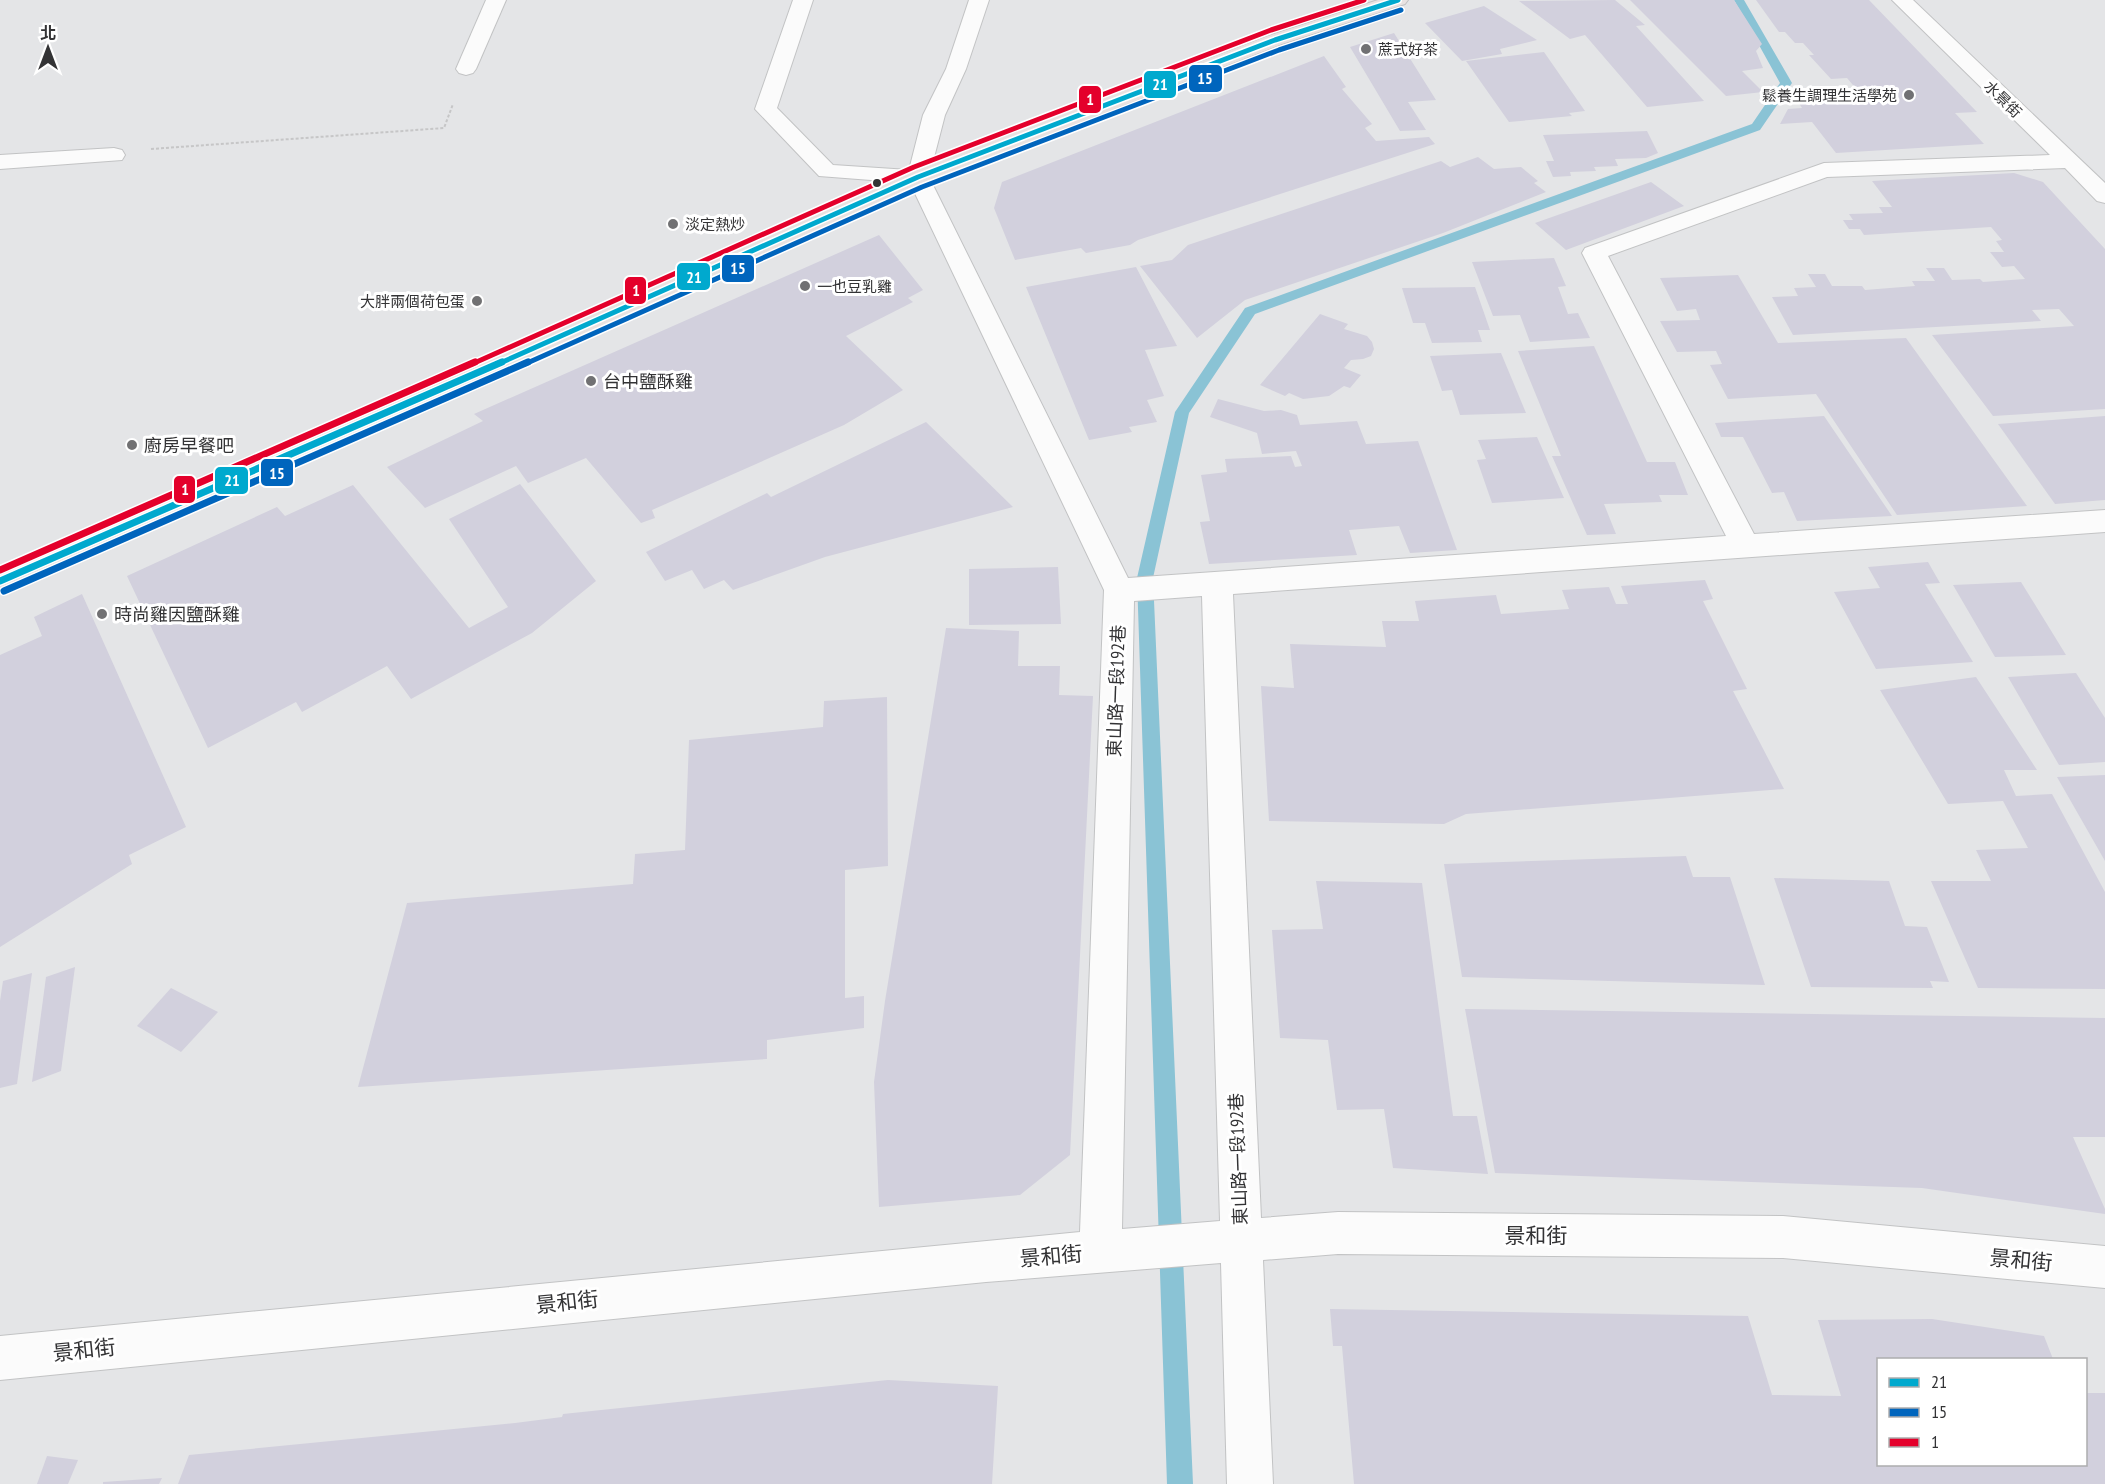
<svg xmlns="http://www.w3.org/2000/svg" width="2105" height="1484" font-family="'PT Sans Narrow','Noto Sans TC',sans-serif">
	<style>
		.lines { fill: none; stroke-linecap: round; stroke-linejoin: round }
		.stream { fill: #8ac3d5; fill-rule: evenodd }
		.building { fill: #d2d0dd }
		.minor-casing { stroke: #c2c3c4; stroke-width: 2 }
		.major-casing { stroke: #c1c1c2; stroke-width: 2 }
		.path { stroke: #c6c6c7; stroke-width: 2; stroke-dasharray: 3 2; stroke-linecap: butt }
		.minor { fill: #fbfbfb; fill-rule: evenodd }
		.major { fill: #e8e2e1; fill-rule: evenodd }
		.bus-1-far1-casing { stroke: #fff; stroke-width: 8 }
		.bus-1-casing { stroke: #fff; stroke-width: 10 }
		.bus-2-far1-casing { stroke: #fff; stroke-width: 8 }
		.bus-2-casing { stroke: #fff; stroke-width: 10 }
		.bus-3-far1-casing { stroke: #fff; stroke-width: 8 }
		.bus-3-casing { stroke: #fff; stroke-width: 10 }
		.bus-1-far1 { stroke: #00a9ce; stroke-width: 5 }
		.bus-1 { stroke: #00a9ce; stroke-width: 7 }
		.bus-2-far1 { stroke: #0065bd; stroke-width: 5 }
		.bus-2 { stroke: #0065bd; stroke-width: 7 }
		.bus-3-far1 { stroke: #e4002b; stroke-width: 5 }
		.bus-3 { stroke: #e4002b; stroke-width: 7 }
		.poi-dot { fill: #717173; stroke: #fff; stroke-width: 2 }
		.bus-dot { fill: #333335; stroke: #fff; stroke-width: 2 }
		.labels { text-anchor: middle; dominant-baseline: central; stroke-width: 6; stroke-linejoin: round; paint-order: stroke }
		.far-poi-label { font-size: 15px; fill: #333335; stroke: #fff; text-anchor: start }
		.far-street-label { font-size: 15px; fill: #333335; stroke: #fff }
		.poi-label { font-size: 18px; fill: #333335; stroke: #fff; text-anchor: start }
		.street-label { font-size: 18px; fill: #333335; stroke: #fff }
		.near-street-label { font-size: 21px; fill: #333335; stroke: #fff }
		.line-badge { stroke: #fff; stroke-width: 2 }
		.badge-label { font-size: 16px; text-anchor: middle; font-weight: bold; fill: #fff }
	</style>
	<rect width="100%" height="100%" fill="#e4e5e7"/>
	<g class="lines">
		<!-- stream -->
		<polygon class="stream" points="1734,0 1744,0 1792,83 1760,130 1255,314 1189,413 1153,578 1193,1484 1167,1484 1137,578 1175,412 1245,308 1752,124 1780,83"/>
	</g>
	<!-- building -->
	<g class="building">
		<polygon points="1615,0 1645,25 1636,26 1704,101 1647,107 1585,35 1570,39 1519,1"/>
		<polygon points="1630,0 1734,0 1762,44 1756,51 1763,68 1742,71 1763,92 1726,96"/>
		<polygon points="1756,0 1869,0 1977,112 1955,113 1984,144 1836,153 1812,122 1780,124 1788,109 1802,108 1794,95 1858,91 1847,78 1831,79 1809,55 1814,55 1803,43 1795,43 1785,32 1779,32"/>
		<polygon points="1484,6 1537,40 1500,49 1502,54 1462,61 1425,23"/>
		<polygon points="1394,33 1436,100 1408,102 1426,130 1400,131 1350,47"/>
		<polygon points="1544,52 1585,111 1569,113 1572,116 1509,122 1466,61"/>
		<polygon points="1324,56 1346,87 1342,89 1372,124 1365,128 1376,141 1429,137 1435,144 1138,240 1130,245 1086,253 1081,248 1015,260 994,208 1002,182"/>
		<polygon points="1647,131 1658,153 1646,158 1615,159 1618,166 1594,167 1596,171 1570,172 1571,176 1553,177 1546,161 1554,161 1543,135"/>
		<polygon points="1478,157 1494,169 1521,167 1538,181 1534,183 1546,192 1443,233 1245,300 1197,338 1140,266 1172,260 1188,245 1441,161 1450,167"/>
		<polygon points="2014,173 2043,182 2105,249 2105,409 1993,416 1932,335 2074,326 2059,309 2032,310 2041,321 1793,335 1772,297 1798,296 1794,288 1816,287 1808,274 1825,274 1832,286 1862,286 1865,290 1915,286 1912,281 1935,281 1926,268 1944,268 1952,280 1980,279 1983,282 2025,279 2014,266 2002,267 1990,252 2004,252 1996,241 2002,240 1991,227 1864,235 1860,229 1849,229 1843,220 1853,220 1849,214 1883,213 1879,207 1892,207 1872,181"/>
		<polygon points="1651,182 1684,206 1566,250 1535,223"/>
		<polygon points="879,235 923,290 908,298 913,302 846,336 903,390 844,425 652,510 655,518 641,523 586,458 528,483 516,466 425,508 387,467 483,421 474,414"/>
		<polygon points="1554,258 1566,286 1558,287 1568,314 1578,313 1590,338 1530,342 1520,315 1493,316 1472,262"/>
		<polygon points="1136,267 1177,346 1145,350 1164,396 1147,400 1157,422 1129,427 1132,432 1089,440 1026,287"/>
		<polygon points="1738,275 1778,343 1906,338 2027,506 1897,515 1816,394 1728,399 1710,365 1722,364 1716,351 1677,352 1660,321 1700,320 1696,309 1677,311 1660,278"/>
		<polygon points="1475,287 1490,330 1478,330 1482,342 1432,343 1425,323 1413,323 1402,288"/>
		<polygon points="1320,314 1348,324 1344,329 1367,336 1372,342 1374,349 1371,356 1363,359 1351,360 1344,368 1361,375 1350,388 1344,386 1329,396 1303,399 1289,393 1285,396 1260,385"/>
		<polygon points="1594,346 1647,462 1675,462 1688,495 1659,495 1662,502 1604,504 1616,534 1587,535 1552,456 1561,456 1518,351"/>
		<polygon points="1501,353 1526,413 1460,415 1452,390 1442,391 1430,356"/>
		<polygon points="1218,399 1264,411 1281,410 1297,415 1300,425 1357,421 1366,444 1418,441 1457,550 1410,553 1399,526 1349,530 1357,555 1209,564 1200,522 1210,521 1201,475 1227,472 1225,459 1291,456 1295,467 1302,466 1296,451 1262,454 1257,433 1210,417"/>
		<polygon points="1824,416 1892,516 1797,521 1784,492 1772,493 1743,437 1721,437 1715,423"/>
		<polygon points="2105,416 2105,500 2055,504 1998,424"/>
		<polygon points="926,422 1013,507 825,557 733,590 724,580 704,589 692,570 665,581 646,552 767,493 771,497"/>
		<polygon points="1537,437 1564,498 1492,503 1477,460 1486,459 1478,440"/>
		<polygon points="520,484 596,581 532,633 411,699 387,666 302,712 296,702 208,748 127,576 277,507 285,516 353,485 469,628 508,607 449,519"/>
		<polygon points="1928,562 1940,583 1925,584 1973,662 1876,669 1834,592 1880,588 1868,567"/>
		<polygon points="1058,567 1061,624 969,625 969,569"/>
		<polygon points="1705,580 1713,599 1703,601 1747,689 1733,691 1784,789 1466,814 1444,824 1269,821 1261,686 1294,688 1290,644 1386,647 1382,621 1419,621 1415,601 1496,595 1501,614 1569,609 1562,590 1609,587 1616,604 1628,604 1621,586"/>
		<polygon points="2021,582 2066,655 1995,657 1953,585"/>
		<polygon points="82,594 186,827 129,855 132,864 0,947 0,655 42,636 34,617"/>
		<polygon points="946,628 1019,631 1018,666 1060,666 1059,695 1093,696 1070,1155 1020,1195 879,1207 874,1082 885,1001"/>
		<polygon points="2076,673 2105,718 2105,762 2059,765 2008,677"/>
		<polygon points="1976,677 2037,770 2004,770 2016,796 2052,794 2105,892 2105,989 1978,988 1931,881 1991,881 1976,850 2028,848 2003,801 1948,804 1880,690"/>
		<polygon points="887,697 888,866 845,870 845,998 864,996 864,1028 767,1040 767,1059 358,1087 407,903 633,884 635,854 685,850 689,740 823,727 824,701"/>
		<polygon points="2105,775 2105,861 2057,777"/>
		<polygon points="1686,856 1693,877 1730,877 1765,985 1462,977 1444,864"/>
		<polygon points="1774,878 1889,881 1905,926 1927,927 1949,982 1930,981 1933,988 1811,987"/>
		<polygon points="1316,881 1422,883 1453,1116 1477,1116 1488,1174 1393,1168 1384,1109 1337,1110 1328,1040 1280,1038 1272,930 1323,929"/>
		<polygon points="75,967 61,1071 32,1082 46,977"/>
		<polygon points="32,973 17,1084 0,1088 0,1001 3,981"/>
		<polygon points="171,988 218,1012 181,1052 137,1026"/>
		<polygon points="1465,1009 2105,1018 2105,1137 2073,1137 2105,1209 2105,1214 1922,1188 1495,1173"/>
		<polygon points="1330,1309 1748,1316 1772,1395 1841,1396 1818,1320 1932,1319 2044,1336 2053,1359 1878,1359 1878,1464 2086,1464 2086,1393 2105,1393 2105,1484 1354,1484 1342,1346 1333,1346"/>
		<polygon points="888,1380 998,1386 992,1484 178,1484 189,1455 515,1423 562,1417 563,1414"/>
		<polygon points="47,1456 78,1460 68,1484 37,1484"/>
		<polygon points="162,1478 159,1484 103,1484 103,1482"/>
	</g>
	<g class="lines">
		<!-- minor casing -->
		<g class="minor-casing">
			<g id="minor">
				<polygon points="486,0 506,0 476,69 473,73 466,75 459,73 456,69"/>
				<path d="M793,0h20l-36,108 56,57 76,5 14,-55 23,-46 23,-69h20l-23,69 -21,46 -16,62 199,401 598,-42 -144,-283 3,-5 239,-85 226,-8 -158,-155h21l192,183v20l-8,-2 -32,-33 -238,9 -219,79 146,278 351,-24v22l-872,62 28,624 77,-6 445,4 322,30v42l-322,-30 -445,-4 -75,6 10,224h-46l-6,-221 -235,19 -986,98v-44l1080,-104 24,-642 -194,-407 -91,-7 -64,-67zM1202,596l18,625 -98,8 12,-628z"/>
				<polygon points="114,148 122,150 125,155 122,160 0,169 0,155"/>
			</g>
		</g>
		<!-- major casing -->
		<g class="major-casing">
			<polygon id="major" points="1378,0 1408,0 1405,4 1282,44 926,182 377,429 0,593 0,568 357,415 910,172 1268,36"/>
		</g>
		<!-- path -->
		<polyline class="path" points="151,149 444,128 453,104"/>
		<!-- minor -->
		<use href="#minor" class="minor"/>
		<!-- major -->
		<use href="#major" class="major"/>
		<!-- bus-1-far1 casing -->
		<g class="bus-1-far1-casing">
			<polyline id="bus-1-far1" points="498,364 918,177 1275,40 1398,0"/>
		</g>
		<!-- bus-1 casing -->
		<g class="bus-1-casing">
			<polyline id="bus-1" points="0,581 502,362"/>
		</g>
		<!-- bus-2-far1 casing -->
		<g class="bus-2-far1-casing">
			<polyline id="bus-2-far1" points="525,364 922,187 1279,50 1401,10"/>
		</g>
		<!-- bus-2 casing -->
		<g class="bus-2-casing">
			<polyline id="bus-2" points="4,591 528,362"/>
		</g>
		<!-- bus-3-far1 casing -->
		<g class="bus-3-far1-casing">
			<polyline id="bus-3-far1" points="472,364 914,167 1271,30 1364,0"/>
		</g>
		<!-- bus-3 casing -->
		<g class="bus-3-casing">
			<polyline id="bus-3" points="0,570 475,362"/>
		</g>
		<!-- bus-1-far1 -->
		<use href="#bus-1-far1" class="bus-1-far1"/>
		<!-- bus-1 -->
		<use href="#bus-1" class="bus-1"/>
		<!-- bus-2-far1 -->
		<use href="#bus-2-far1" class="bus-2-far1"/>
		<!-- bus-2 -->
		<use href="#bus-2" class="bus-2"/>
		<!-- bus-3-far1 -->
		<use href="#bus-3-far1" class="bus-3-far1"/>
		<!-- bus-3 -->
		<use href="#bus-3" class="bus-3"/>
	</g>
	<!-- markers -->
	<g class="poi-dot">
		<circle cx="1366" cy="49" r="6"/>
		<circle cx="1909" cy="95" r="6"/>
		<circle cx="673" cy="224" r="6"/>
		<circle cx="805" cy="286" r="6"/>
		<circle cx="477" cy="301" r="6"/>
		<circle cx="591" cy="381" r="6"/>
		<circle cx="132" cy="445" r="6"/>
		<circle cx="102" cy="614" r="6"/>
	</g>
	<circle class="bus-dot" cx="877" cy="183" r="5"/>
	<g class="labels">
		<!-- far-poi labels -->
		<g class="far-poi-label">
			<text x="1378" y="49">蔗式好茶</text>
			<text x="1897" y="95" text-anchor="end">鬆養生調理生活學苑</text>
			<text x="685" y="224">淡定熱炒</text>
			<text x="817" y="286">一也豆乳雞</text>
			<text x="465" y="301" text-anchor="end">大胖兩個荷包蛋</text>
		</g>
		<!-- far-street labels -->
		<g class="far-street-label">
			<text transform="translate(2003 99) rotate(44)">水景街</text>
		</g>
		<!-- poi labels -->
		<g class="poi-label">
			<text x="603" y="381">台中鹽酥雞</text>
			<text x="144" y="445">廚房早餐吧</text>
			<text x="114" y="614">時尚雞因鹽酥雞</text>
		</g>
		<!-- street labels -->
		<g class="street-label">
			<text transform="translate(1116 691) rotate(-88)">東山路一段192巷</text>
			<text transform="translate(1238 1159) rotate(-92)">東山路一段192巷</text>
		</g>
		<!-- near-street labels -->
		<g class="near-street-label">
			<text x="1536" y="1235">景和街</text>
			<text transform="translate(1051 1256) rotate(-5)">景和街</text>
			<text transform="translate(2021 1260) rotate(5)">景和街</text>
			<text transform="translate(567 1302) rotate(-6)">景和街</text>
			<text transform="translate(84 1350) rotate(-6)">景和街</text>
		</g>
	</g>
	<g class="line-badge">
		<rect x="1188" y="64" width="35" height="29" rx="6" fill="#0065bd"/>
		<rect x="1143" y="70" width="34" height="29" rx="6" fill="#00a9ce"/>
		<rect x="1078" y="85" width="24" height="29" rx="6" fill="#e4002b"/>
		<rect x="721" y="254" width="34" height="29" rx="6" fill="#0065bd"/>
		<rect x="676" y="262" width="35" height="29" rx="6" fill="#00a9ce"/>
		<rect x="624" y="276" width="23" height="29" rx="6" fill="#e4002b"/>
		<rect x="260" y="458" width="34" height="29" rx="6" fill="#0065bd"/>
		<rect x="214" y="466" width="35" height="29" rx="6" fill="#00a9ce"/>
		<rect x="173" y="475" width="23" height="29" rx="6" fill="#e4002b"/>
	</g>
	<g class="badge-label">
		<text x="1205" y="84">15</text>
		<text x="1160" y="90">21</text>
		<text x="1090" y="105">1</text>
		<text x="738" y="274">15</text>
		<text x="694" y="283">21</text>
		<text x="636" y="296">1</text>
		<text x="277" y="479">15</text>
		<text x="232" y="486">21</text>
		<text x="185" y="495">1</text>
	</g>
	<!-- legend -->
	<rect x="1877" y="1358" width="210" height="108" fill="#ffffff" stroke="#adadae" stroke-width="1.5"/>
	<rect x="1889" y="1378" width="30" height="9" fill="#00a9ce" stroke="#adadae" stroke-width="1.5"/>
	<text x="1931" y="1388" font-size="18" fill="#333335">21</text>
	<rect x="1889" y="1408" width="30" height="9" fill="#0065bd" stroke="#adadae" stroke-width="1.5"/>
	<text x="1931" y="1418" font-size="18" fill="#333335">15</text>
	<rect x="1889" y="1438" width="30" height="9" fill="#e4002b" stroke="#adadae" stroke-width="1.5"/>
	<text x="1931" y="1448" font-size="18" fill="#333335">1</text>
	<!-- north arrow -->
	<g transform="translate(48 48)" stroke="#ffffff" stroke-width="4.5" paint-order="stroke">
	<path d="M0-4.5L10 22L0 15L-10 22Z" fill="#333335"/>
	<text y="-9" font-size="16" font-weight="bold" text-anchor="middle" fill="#333335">北</text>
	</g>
</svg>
